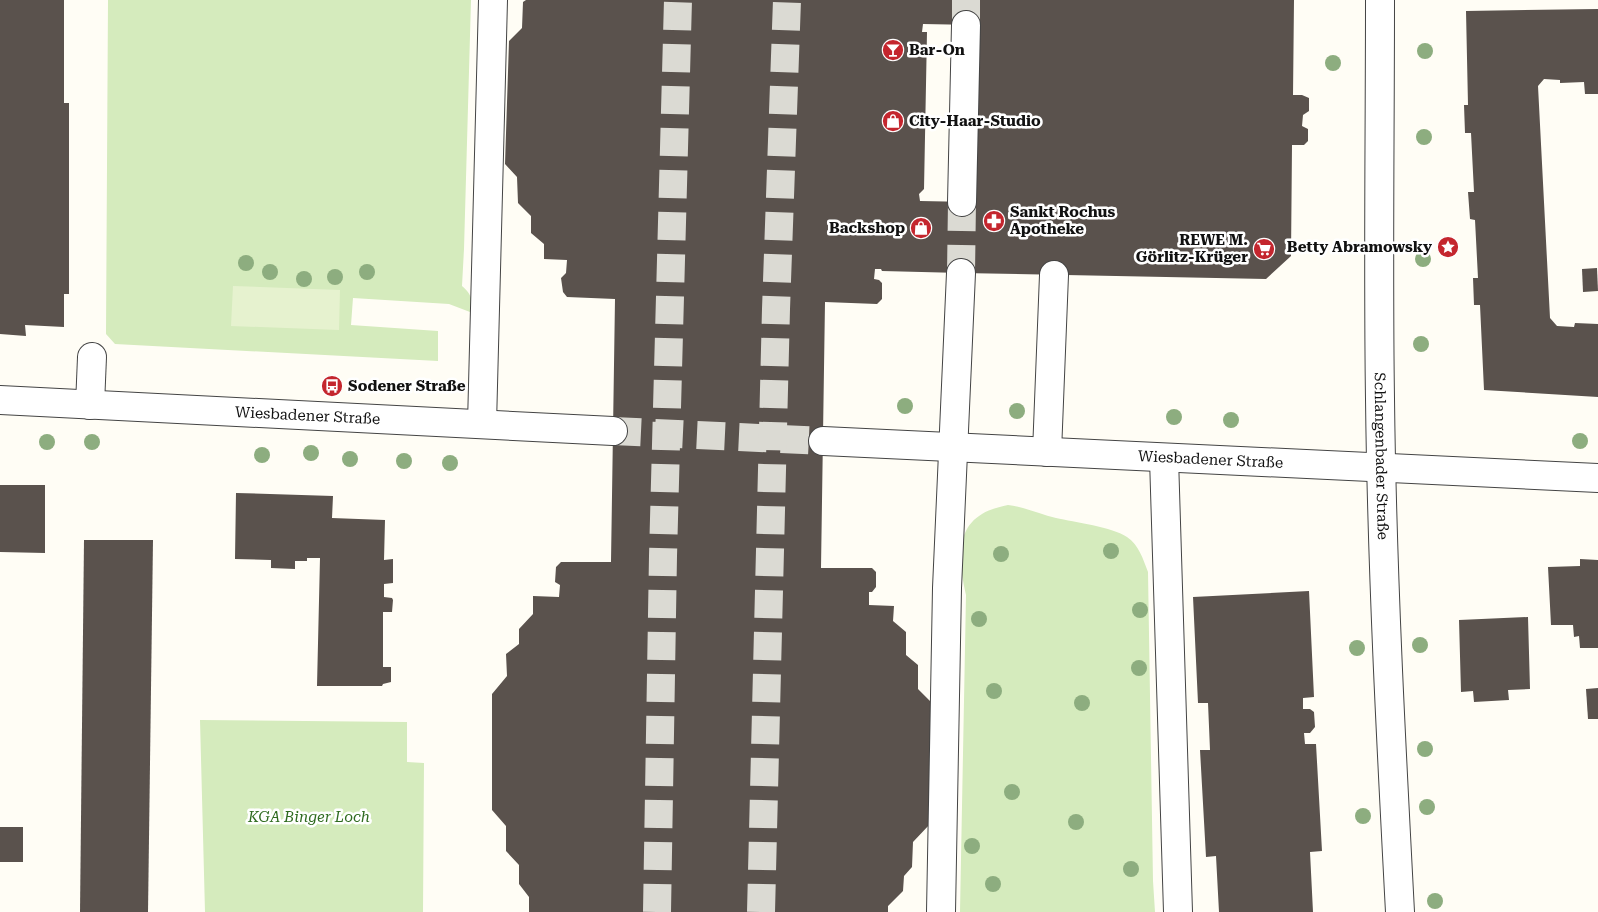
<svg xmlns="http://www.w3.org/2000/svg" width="1598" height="912" font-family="'Roboto Serif',serif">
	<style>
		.green { fill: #d5ebbd }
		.pitch { fill: #e6f2cf }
		.building { fill: #5a524d; fill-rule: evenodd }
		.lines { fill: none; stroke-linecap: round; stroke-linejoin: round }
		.minor-tunnel { stroke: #dbdad3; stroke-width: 28; stroke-dasharray: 28 14; stroke-linecap: butt }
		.highway-tunnel { stroke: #dbdad3; stroke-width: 28; stroke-dasharray: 28 14; stroke-linecap: butt }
		.minor-casing { stroke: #444; stroke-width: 30 }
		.minor { stroke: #fff; stroke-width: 28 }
		.tree { fill: #8dad7f }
		.labels { text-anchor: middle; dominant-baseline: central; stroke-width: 5; stroke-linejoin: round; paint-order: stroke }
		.poi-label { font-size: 15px; font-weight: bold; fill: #111; stroke: #fff; text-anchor: start }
		.street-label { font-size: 15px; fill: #111; stroke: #fff }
		.park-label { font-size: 15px; font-style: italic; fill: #2f6b1f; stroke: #fff }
	</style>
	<rect width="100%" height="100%" fill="#fffdf5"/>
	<!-- green -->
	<g class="green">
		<path d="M108,0h363l-7,249 -2,37c9,8 12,14 8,26l-21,-8 -96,-6 -2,27 87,6v30l-323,-17 -9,-10z"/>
		<path d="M1008,505c17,2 31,9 48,13 18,4 57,9 71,19 12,8 16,22 21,35l5,309 2,31h-195l6,-317c-6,-27 -13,-64 16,-81 8,-5 17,-7 26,-9z"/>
		<polygon points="200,720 407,722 407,762 424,763 423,912 205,912"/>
	</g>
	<!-- pitch -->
	<polygon class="pitch" points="233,286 340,290 339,330 231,326"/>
	<!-- building -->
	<g class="building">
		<polygon points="0,0 64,0 64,103 69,103 69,294 64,294 64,327 25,325 26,336 0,334"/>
		<path d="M526,0h768l-1,95h9l7,3v13l-6,4 -1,11 6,3v12l-4,4h-12l-1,111 -25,23 -305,-6 -79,-2 -1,-2h-6l-1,10 5,1 3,3v16l-5,5 -52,-2 -4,266h51l4,4v15l-4,5h-3v13l25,1 -1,15 13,11v23l12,10v24l14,14 -2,121 -17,18 -1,25 -8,9 -1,15 -15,15v6h-359v-15l-10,-13v-19l-13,-14v-25l-14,-16v-116l15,-18 -1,-22 13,-10v-15l14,-15v-18l26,1 1,-12 -5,-3 1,-15 5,-5h50l4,-263 -48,-2 -4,-5 -2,-14 5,-5 1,-13 -23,-1v-15l-13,-11v-17l-13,-13 -1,-26 -12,-13 4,-123 13,-13 1,-26zM923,24l52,1 -4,177 -51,-1 -1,-7 5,-5 3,-157h-5z"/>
		<polygon points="1598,9 1598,94 1585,94 1584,82 1560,83 1560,80 1544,79 1538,86 1550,318 1557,326 1574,327 1575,323 1598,324 1598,397 1484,390 1480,305 1474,305 1473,278 1478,278 1475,220 1470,219 1468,192 1474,192 1471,133 1465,133 1464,105 1468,105 1466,11"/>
		<polygon points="1597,268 1598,291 1583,292 1582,269"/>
		<polygon points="0,485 45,485 45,553 0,552"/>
		<polygon points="236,493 333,496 332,518 385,520 384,560 393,559 393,583 384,584 384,597 392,598 393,600 392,612 383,612 383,667 391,667 391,682 383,684 382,686 317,686 320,558 307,558 307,561 295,561 295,569 271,568 271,560 235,559"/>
		<polygon points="84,540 153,540 148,912 80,912"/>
		<polygon points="1580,559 1598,560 1598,648 1580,648 1579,636 1574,637 1573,625 1551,625 1548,567 1580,566"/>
		<polygon points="1309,591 1314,697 1303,698 1303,709 1310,709 1314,712 1315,727 1310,733 1304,733 1305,744 1316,744 1322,851 1310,852 1313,912 1219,912 1216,856 1206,857 1200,750 1210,750 1208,703 1198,703 1193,597"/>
		<polygon points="1528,617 1530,689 1508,690 1509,700 1474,702 1473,691 1461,692 1459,620"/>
		<polygon points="1598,688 1598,719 1588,719 1586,689"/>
		<rect x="0" y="827" width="23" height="35"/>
	</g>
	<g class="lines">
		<!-- minor-tunnel -->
		<g class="minor-tunnel">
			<polyline points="966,25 966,0"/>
			<polyline points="961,273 962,202"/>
			<polyline points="613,431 823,441"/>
		</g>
		<!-- highway-tunnel -->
		<g class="highway-tunnel">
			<polyline points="657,912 663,556 678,0"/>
			<polyline points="761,912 776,309 787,0"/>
		</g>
		<!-- minor casing -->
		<g class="minor-casing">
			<g id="minor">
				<path id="s1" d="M1380,0c0,133 -2,266 0,399 2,171 11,342 20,513"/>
				<polyline points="962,202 966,25"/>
				<path id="s2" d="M0,400l613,31"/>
				<polyline points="90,405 92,357"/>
				<polyline points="482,424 493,0"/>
				<path id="s3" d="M823,441l775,37"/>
				<polyline points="1047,452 1054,275"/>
				<polyline points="1164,458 1178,912"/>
				<polyline points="941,912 947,588 961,273"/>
			</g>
		</g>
		<!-- minor -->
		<use href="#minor" class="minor"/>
	</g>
	<!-- trees -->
	<g class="tree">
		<circle cx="1425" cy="51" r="8"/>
		<circle cx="1333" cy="63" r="8"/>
		<circle cx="1424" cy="137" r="8"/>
		<circle cx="1423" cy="259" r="8"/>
		<circle cx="246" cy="263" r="8"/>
		<circle cx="270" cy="272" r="8"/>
		<circle cx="367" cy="272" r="8"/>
		<circle cx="335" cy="277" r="8"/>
		<circle cx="304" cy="279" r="8"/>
		<circle cx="1421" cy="344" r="8"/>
		<circle cx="905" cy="406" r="8"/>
		<circle cx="1017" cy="411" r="8"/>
		<circle cx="1174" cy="417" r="8"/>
		<circle cx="1231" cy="420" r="8"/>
		<circle cx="1580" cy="441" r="8"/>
		<circle cx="47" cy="442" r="8"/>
		<circle cx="92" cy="442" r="8"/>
		<circle cx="311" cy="453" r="8"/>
		<circle cx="262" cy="455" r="8"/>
		<circle cx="350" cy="459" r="8"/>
		<circle cx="404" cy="461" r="8"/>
		<circle cx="450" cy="463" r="8"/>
		<circle cx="1111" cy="551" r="8"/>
		<circle cx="1001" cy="554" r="8"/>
		<circle cx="1140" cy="610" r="8"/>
		<circle cx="979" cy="619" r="8"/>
		<circle cx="1420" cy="645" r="8"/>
		<circle cx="1357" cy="648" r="8"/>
		<circle cx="1139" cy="668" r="8"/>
		<circle cx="994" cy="691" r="8"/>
		<circle cx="1082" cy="703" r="8"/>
		<circle cx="1425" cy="749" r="8"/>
		<circle cx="1012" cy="792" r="8"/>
		<circle cx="1427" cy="807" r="8"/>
		<circle cx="1363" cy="816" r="8"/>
		<circle cx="1076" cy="822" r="8"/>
		<circle cx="972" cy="846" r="8"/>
		<circle cx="1131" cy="869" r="8"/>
		<circle cx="993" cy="884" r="8"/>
		<circle cx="1435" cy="901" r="8"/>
	</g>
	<!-- icons -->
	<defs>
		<g id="bar-disc" transform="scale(1.125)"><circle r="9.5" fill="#c4262e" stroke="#fff"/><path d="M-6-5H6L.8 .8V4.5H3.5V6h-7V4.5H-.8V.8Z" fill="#fff"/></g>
		<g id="shop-disc" transform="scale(1.125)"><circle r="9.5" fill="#c4262e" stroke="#fff"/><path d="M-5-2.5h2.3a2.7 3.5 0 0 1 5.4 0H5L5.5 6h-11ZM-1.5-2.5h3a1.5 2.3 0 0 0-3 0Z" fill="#fff"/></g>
		<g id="pharmacy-disc" transform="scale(1.125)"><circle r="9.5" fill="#c4262e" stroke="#fff"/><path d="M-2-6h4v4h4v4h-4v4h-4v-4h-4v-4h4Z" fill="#fff"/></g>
		<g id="sight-disc" transform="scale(1.125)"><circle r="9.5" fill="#c4262e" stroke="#fff"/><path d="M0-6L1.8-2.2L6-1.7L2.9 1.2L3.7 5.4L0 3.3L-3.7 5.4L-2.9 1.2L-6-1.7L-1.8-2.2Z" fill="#fff"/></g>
		<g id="supermarket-disc" transform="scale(1.125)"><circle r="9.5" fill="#c4262e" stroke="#fff"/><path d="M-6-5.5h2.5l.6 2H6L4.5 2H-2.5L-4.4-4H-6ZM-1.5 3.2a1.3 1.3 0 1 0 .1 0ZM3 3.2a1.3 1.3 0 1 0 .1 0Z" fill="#fff"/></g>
		<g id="bus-disc" transform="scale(1.125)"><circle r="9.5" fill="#c4262e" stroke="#fff"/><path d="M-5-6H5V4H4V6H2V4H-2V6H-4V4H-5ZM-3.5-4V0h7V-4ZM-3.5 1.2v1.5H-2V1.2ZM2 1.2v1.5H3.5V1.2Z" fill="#fff"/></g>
	</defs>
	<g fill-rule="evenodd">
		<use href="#bar-disc" x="893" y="50"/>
		<use href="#shop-disc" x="893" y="121"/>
		<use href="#pharmacy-disc" x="994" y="221"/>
		<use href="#shop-disc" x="921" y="228"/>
		<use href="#sight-disc" x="1448" y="247"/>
		<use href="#supermarket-disc" x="1264" y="249"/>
		<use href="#bus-disc" x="332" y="386"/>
	</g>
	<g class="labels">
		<!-- poi labels -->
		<g class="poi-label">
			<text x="909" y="50">Bar-On</text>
			<text x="909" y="121">City-Haar-Studio</text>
			<text x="1010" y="212">Sankt Rochus<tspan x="1010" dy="17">Apotheke</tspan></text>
			<text x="905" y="228" text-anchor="end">Backshop</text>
			<text x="1248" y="240" text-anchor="end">REWE M.<tspan x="1248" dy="17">Görlitz-Krüger</tspan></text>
			<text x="1432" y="247" text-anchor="end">Betty Abramowsky</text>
			<text x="348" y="386">Sodener Straße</text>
		</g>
		<!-- street labels -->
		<g class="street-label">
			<text stroke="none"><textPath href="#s2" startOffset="308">Wiesbadener Straße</textPath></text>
			<text stroke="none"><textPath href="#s1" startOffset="456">Schlangenbader Straße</textPath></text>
			<text stroke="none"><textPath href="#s3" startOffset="388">Wiesbadener Straße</textPath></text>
		</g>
		<!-- park labels -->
		<g class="park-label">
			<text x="309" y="817">KGA Binger Loch</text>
		</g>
	</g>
</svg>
